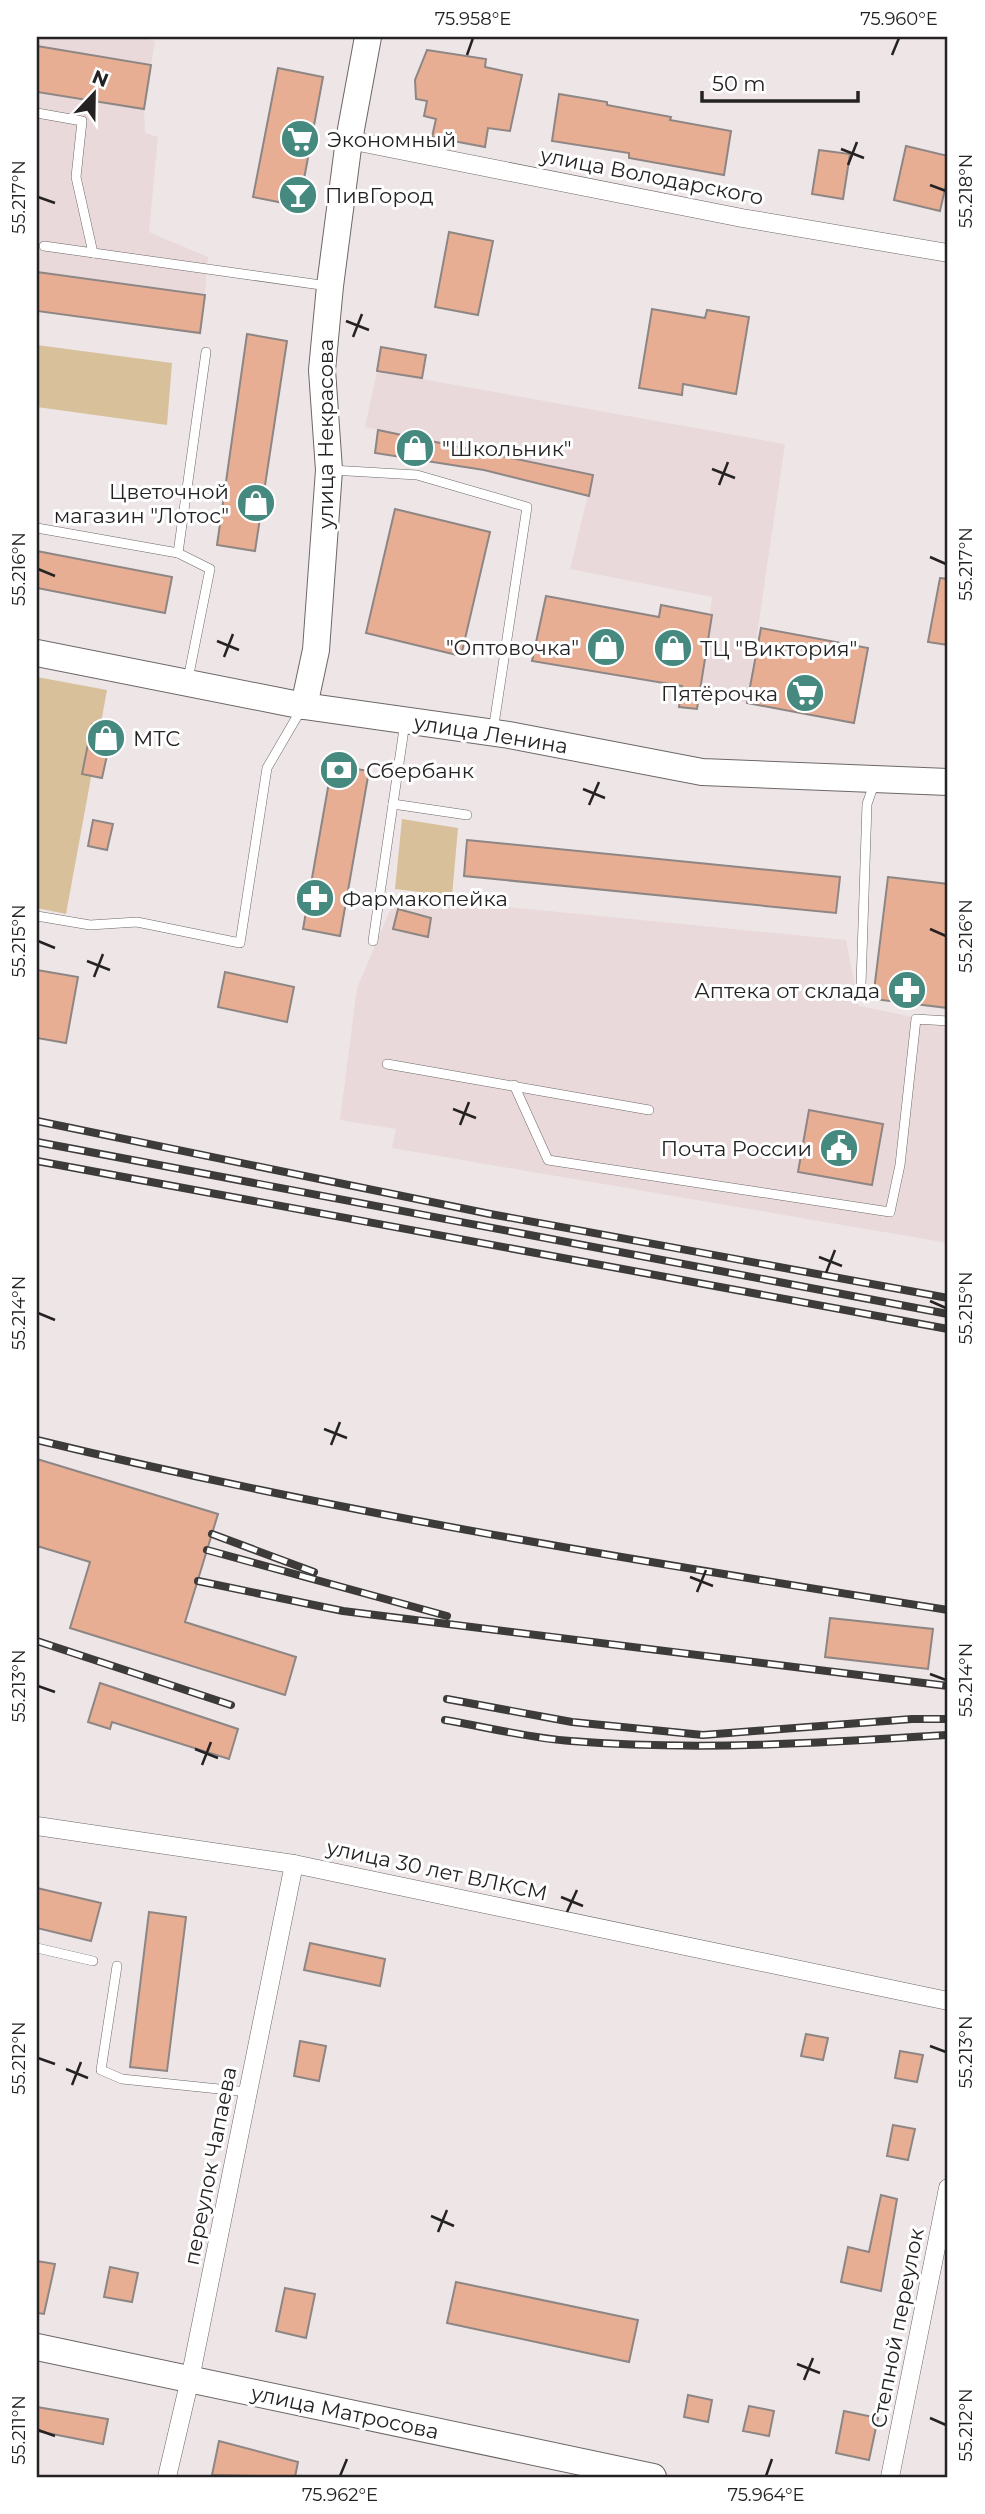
<svg xmlns="http://www.w3.org/2000/svg" width="985" height="2514" font-family="Montserrat,sans-serif">
	<style>
		.built { fill: #ead9da }
		.green { fill: #d7c09a }
		.building { fill: #e7ae94; stroke: #8d8684; stroke-width: 2 }
		.lines { fill: none; stroke-linecap: round; stroke-linejoin: round }
		.lane-casing { stroke: #6d6767; stroke-width: 10 }
		.street-casing { stroke: #6d6767; stroke-width: 19 }
		.secondary-casing { stroke: #6d6767; stroke-width: 28 }
		.lane { stroke: #fff; stroke-width: 9 }
		.street { stroke: #fff; stroke-width: 18 }
		.secondary { stroke: #fff; stroke-width: 26 }
		.rail-casing { stroke: #3d3a3a; stroke-width: 8 }
		.rail { stroke: #fff; stroke-width: 5; stroke-dasharray: 16; stroke-linecap: butt }
		.ticks { fill: none; stroke: #242222; stroke-width: 2.5 }
		.labels { text-anchor: middle; dominant-baseline: central; stroke-width: 6; stroke-linejoin: round; paint-order: stroke }
		.poi-label { font-size: 21px; fill: #242222; stroke: #fff; text-anchor: start }
		.street-label { font-size: 21px; fill: #242222; stroke: #fff }
		.neatline { fill: none; stroke: #242222; stroke-width: 2.5 }
		.ticks-label { font-size: 18px; text-anchor: middle; fill: #242222 }
	</style>
	<rect width="100%" height="100%" fill="#eee6e6"/>
	<!-- built -->
	<g class="built">
		<polygon points="37,37 140,37 155,41 151,65 37,46"/>
		<polygon points="37,92 144,109 145,133 158,137 149,232 208,257 205,295 37,272"/>
		<polygon points="377,371 785,444 747,703 700,689 712,597 570,569 593,474 365,427"/>
		<polygon points="396,896 846,940 859,1006 948,1024 948,1243 392,1148 396,1129 340,1120 357,988"/>
	</g>
	<!-- green -->
	<g class="green">
		<polygon points="37,345 172,363 167,425 37,407"/>
		<polygon points="37,677 107,690 66,914 37,908"/>
		<polygon points="402,819 458,828 452,896 395,889"/>
	</g>
	<!-- building -->
	<g class="building">
		<polygon points="37,46 151,65 144,109 37,92"/>
		<polygon points="427,50 486,59 485,67 522,75 510,131 488,128 485,147 432,137 436,119 424,116 427,101 416,99 415,80"/>
		<polygon points="278,68 323,77 299,206 253,197"/>
		<polygon points="559,94 607,102 607,105 671,117 670,120 731,131 724,175 629,158 629,153 552,141"/>
		<polygon points="906,146 948,156 948,176 940,211 894,200"/>
		<polygon points="819,150 850,154 843,199 812,194"/>
		<polygon points="449,232 493,241 478,315 435,307"/>
		<polygon points="37,272 205,295 200,333 37,311"/>
		<polygon points="652,309 705,318 707,310 749,317 736,394 683,384 682,395 639,388"/>
		<polygon points="247,334 287,341 255,551 217,545"/>
		<polygon points="381,347 426,355 422,378 377,371"/>
		<polygon points="378,430 593,475 589,496 484,470 375,453"/>
		<polygon points="395,509 490,532 461,656 366,633"/>
		<polygon points="37,551 172,577 165,613 37,588"/>
		<polygon points="940,578 948,579 948,645 928,642"/>
		<polygon points="546,596 659,617 661,605 712,615 697,709 679,707 682,686 532,661"/>
		<polygon points="761,628 868,648 854,723 747,703"/>
		<polygon points="92,724 113,728 102,778 82,774"/>
		<polygon points="332,765 369,771 340,936 303,929"/>
		<polygon points="93,820 113,824 107,850 88,846"/>
		<polygon points="467,840 840,877 836,913 464,876"/>
		<polygon points="888,877 948,884 948,1008 873,999"/>
		<polygon points="398,909 431,918 428,937 393,929"/>
		<polygon points="37,970 78,977 66,1043 37,1038"/>
		<polygon points="225,972 294,987 287,1022 218,1007"/>
		<polygon points="809,1110 883,1124 872,1185 798,1172"/>
		<polygon points="37,1459 218,1514 185,1622 296,1657 285,1695 70,1628 90,1562 37,1546"/>
		<polygon points="830,1618 933,1629 928,1669 825,1657"/>
		<polygon points="100,1683 238,1729 229,1759 112,1722 110,1729 88,1722"/>
		<polygon points="37,1888 101,1903 91,1941 37,1928"/>
		<polygon points="149,1912 186,1917 167,2071 130,2067"/>
		<polygon points="310,1943 385,1959 380,1986 304,1970"/>
		<polygon points="806,2034 828,2038 823,2060 801,2056"/>
		<polygon points="300,2041 326,2046 319,2081 294,2076"/>
		<polygon points="900,2051 923,2055 917,2082 895,2078"/>
		<polygon points="893,2125 915,2129 908,2160 887,2156"/>
		<polygon points="881,2195 897,2199 881,2291 841,2282 848,2247 869,2252"/>
		<polygon points="37,2261 55,2264 44,2314 37,2313"/>
		<polygon points="110,2267 138,2273 132,2302 104,2297"/>
		<polygon points="456,2282 638,2320 629,2362 447,2323"/>
		<polygon points="285,2288 315,2294 306,2338 276,2331"/>
		<polygon points="688,2395 712,2400 708,2422 684,2417"/>
		<polygon points="749,2406 774,2411 769,2436 743,2431"/>
		<polygon points="37,2407 108,2419 103,2444 37,2431"/>
		<polygon points="844,2411 878,2418 869,2460 836,2453"/>
		<polygon points="219,2441 298,2462 295,2477 212,2475"/>
	</g>
	<g class="lines">
		<!-- lane casing -->
		<g class="lane-casing">
			<g id="lane">
				<polyline points="37,113 82,121 76,177 93,253"/>
				<polyline points="44,246 328,286"/>
				<polyline points="331,470 417,475 527,507 493,731"/>
				<polyline points="37,528 178,553 206,352"/>
				<polyline points="178,553 210,569 188,679"/>
				<polyline points="393,804 467,815"/>
				<polyline points="37,916 90,925 137,922 240,943 267,768 302,708"/>
				<polyline points="373,941 405,722"/>
				<polyline points="861,985 867,804 874,784"/>
				<polyline points="387,1064 649,1110"/>
				<polyline points="514,1085 548,1160 890,1212 900,1165 916,1019 948,1021"/>
				<polyline points="37,1948 93,1961"/>
				<polyline points="117,1966 101,2070 122,2079 248,2092"/>
			</g>
		</g>
		<!-- street casing -->
		<g class="street-casing">
			<g id="street">
				<polyline points="349,140 742,218 948,253"/>
				<polyline points="37,1826 294,1864 948,2001"/>
				<polyline points="167,2477 190,2379 294,1864"/>
				<polyline points="890,2477 948,2188"/>
			</g>
		</g>
		<!-- secondary casing -->
		<g class="secondary-casing">
			<g id="secondary">
				<polyline points="37,653 304,706 509,735 702,772 948,782"/>
				<polyline points="304,706 316,650 329,470 322,370 330,286 349,140 368,37"/>
				<polyline points="37,2347 653,2477"/>
			</g>
		</g>
		<!-- lane -->
		<use href="#lane" class="lane"/>
		<!-- street -->
		<use href="#street" class="street"/>
		<!-- secondary -->
		<use href="#secondary" class="secondary"/>
		<!-- rail casing -->
		<g class="rail-casing">
			<g id="rail">
				<polyline points="37,1121 490,1214 948,1298"/>
				<polyline points="37,1142 948,1314"/>
				<polyline points="37,1161 948,1329"/>
				<path d="M37,1440c301,73 606,122 911,170"/>
				<polyline points="212,1534 314,1572"/>
				<polyline points="207,1550 447,1616"/>
				<polyline points="198,1581 343,1611 948,1686"/>
				<polyline points="37,1641 231,1705"/>
				<polyline points="447,1699 572,1722 703,1735 912,1719 948,1719"/>
				<path d="M445,1720c41,7 84,18 126,21 126,10 251,2 377,-6"/>
			</g>
		</g>
		<!-- rail -->
		<use href="#rail" class="rail"/>
	</g>
	<!-- ticks -->
	<path class="ticks" d="M467,55l6,-17M892,55l7,-17M841,149l23,9M848,165l9,-23M930,185l16,6M38,197l17,6M346,321l23,9M353,337l9,-23M712,469l23,9M719,485l9,-23M930,557l16,7M38,569l17,7M217,641l22,9M224,657l9,-23M583,789l22,9M589,805l10,-23M930,929l16,7M38,941l17,7M87,961l23,9M94,977l9,-23M453,1109l23,9M460,1125l9,-23M819,1257l23,9M826,1273l9,-23M930,1301l16,7M38,1313l17,7M324,1429l23,9M331,1445l9,-23M690,1577l23,9M697,1592l9,-22M930,1674l16,6M38,1686l17,6M195,1749l23,9M202,1765l9,-23M561,1897l22,9M567,1912l10,-22M930,2046l16,6M38,2058l17,6M66,2069l22,9M72,2085l9,-23M431,2216l23,10M438,2232l9,-22M797,2364l23,9M804,2380l9,-22M930,2418l16,7M38,2430l17,6M340,2476l7,-17M766,2476l6,-17"/>
	<!-- icons -->
	<defs>
		<g id="supermarket-disc" transform="scale(2.0125)"><circle r="9.5" fill="#45897f" stroke="#fff"/><path d="M-6-5.5h2.5l.6 2H6L4.5 2H-2.5L-4.4-4H-6ZM-1.5 3.2a1.3 1.3 0 1 0 .1 0ZM3 3.2a1.3 1.3 0 1 0 .1 0Z" fill="#fff"/></g>
		<g id="bar-disc" transform="scale(2.0125)"><circle r="9.5" fill="#45897f" stroke="#fff"/><path d="M-6-5H6L.8 .8V4.5H3.5V6h-7V4.5H-.8V.8Z" fill="#fff"/></g>
		<g id="shop-disc" transform="scale(2.0125)"><circle r="9.5" fill="#45897f" stroke="#fff"/><path d="M-5-2.5h2.3a2.7 3.5 0 0 1 5.4 0H5L5.5 6h-11ZM-1.5-2.5h3a1.5 2.3 0 0 0-3 0Z" fill="#fff"/></g>
		<g id="bank-disc" transform="scale(2.0125)"><circle r="9.5" fill="#45897f" stroke="#fff"/><path d="M-6-4H6V4H-6ZM0-2.3a2.3 2.3 0 1 0 0 4.6a2.3 2.3 0 1 0 0-4.6Z" fill="#fff"/></g>
		<g id="pharmacy-disc" transform="scale(2.0125)"><circle r="9.5" fill="#45897f" stroke="#fff"/><path d="M-2-6h4v4h4v4h-4v4h-4v-4h-4v-4h4Z" fill="#fff"/></g>
		<g id="civic-disc" transform="scale(2.0125)"><circle r="9.5" fill="#45897f" stroke="#fff"/><path d="M-.6-6.5H3V-4.5H.6V-3L4-1V1h2V6H-6V1h2V-1L-.6-3ZM-1.2 2.5V6h2.4V2.5Z" fill="#fff"/></g>
	</defs>
	<g fill-rule="evenodd">
		<use href="#supermarket-disc" x="300" y="139"/>
		<use href="#bar-disc" x="298" y="195"/>
		<use href="#shop-disc" x="415" y="448"/>
		<use href="#shop-disc" x="256" y="503"/>
		<use href="#shop-disc" x="606" y="647"/>
		<use href="#shop-disc" x="673" y="648"/>
		<use href="#supermarket-disc" x="805" y="693"/>
		<use href="#shop-disc" x="106" y="738"/>
		<use href="#bank-disc" x="339" y="770"/>
		<use href="#pharmacy-disc" x="315" y="898"/>
		<use href="#pharmacy-disc" x="907" y="990"/>
		<use href="#civic-disc" x="839" y="1148"/>
	</g>
	<g class="labels">
		<!-- poi labels -->
		<g class="poi-label">
			<text x="327" y="139">Экономный</text>
			<text x="325" y="195">ПивГород</text>
			<text x="442" y="448">"Школьник"</text>
			<text x="229" y="491" text-anchor="end">Цветочной<tspan x="229" dy="24">магазин "Лотос"</tspan></text>
			<text x="579" y="647" text-anchor="end">"Оптовочка"</text>
			<text x="700" y="648">ТЦ "Виктория"</text>
			<text x="778" y="693" text-anchor="end">Пятёрочка</text>
			<text x="133" y="738">МТС</text>
			<text x="366" y="770">Сбербанк</text>
			<text x="342" y="898">Фармакопейка</text>
			<text x="880" y="990" text-anchor="end">Аптека от склада</text>
			<text x="812" y="1148" text-anchor="end">Почта России</text>
		</g>
		<!-- street labels -->
		<g class="street-label">
			<text transform="translate(652 176) rotate(11)">улица Володарского</text>
			<text transform="translate(325 434) rotate(-90)">улица Некрасова</text>
			<text transform="translate(491 734) rotate(9)">улица Ленина</text>
			<text transform="translate(437 1870) rotate(12)">улица 30 лет ВЛКСМ</text>
			<text transform="translate(210 2166) rotate(-79)">переулок Чапаева</text>
			<text transform="translate(897 2328) rotate(-79)">Степной переулок</text>
			<text transform="translate(345 2412) rotate(12)">улица Матросова</text>
		</g>
	</g>
	<!-- border -->
	<rect width="985" height="2514" fill="none" stroke="#ffffff" stroke-width="77"/>
	<!-- north arrow -->
	<g transform="translate(94 94) rotate(22)" stroke="#ffffff" stroke-width="5" paint-order="stroke">
	<path d="M0-5L12 26L0 18L-12 26Z" fill="#242222"/>
	<text y="-10" font-size="19" font-weight="bold" text-anchor="middle" fill="#242222">N</text>
	</g>
	<!-- scale -->
	<path d="M702 91v10h156v-10" fill="none" stroke="#242222" stroke-width="3.5"/>
	<text x="712" y="91" font-size="21" fill="#242222" stroke="#ffffff" stroke-width="5" paint-order="stroke">50 m</text>
	<rect x="38" y="38" width="908" height="2438" class="neatline"/>
	<g class="ticks-label">
		<text x="473" y="25">75.958°E</text>
		<text x="899" y="25">75.960°E</text>
		<text transform="translate(966 191) rotate(-90)" y="6">55.218°N</text>
		<text transform="translate(19 197) rotate(-90)" y="6">55.217°N</text>
		<text transform="translate(966 564) rotate(-90)" y="6">55.217°N</text>
		<text transform="translate(19 569) rotate(-90)" y="6">55.216°N</text>
		<text transform="translate(966 936) rotate(-90)" y="6">55.216°N</text>
		<text transform="translate(19 941) rotate(-90)" y="6">55.215°N</text>
		<text transform="translate(966 1308) rotate(-90)" y="6">55.215°N</text>
		<text transform="translate(19 1313) rotate(-90)" y="6">55.214°N</text>
		<text transform="translate(966 1680) rotate(-90)" y="6">55.214°N</text>
		<text transform="translate(19 1686) rotate(-90)" y="6">55.213°N</text>
		<text transform="translate(966 2052) rotate(-90)" y="6">55.213°N</text>
		<text transform="translate(19 2058) rotate(-90)" y="6">55.212°N</text>
		<text transform="translate(966 2425) rotate(-90)" y="6">55.212°N</text>
		<text transform="translate(19 2430) rotate(-90)" y="6">55.211°N</text>
		<text x="340" y="2501">75.962°E</text>
		<text x="766" y="2501">75.964°E</text>
	</g>
</svg>
